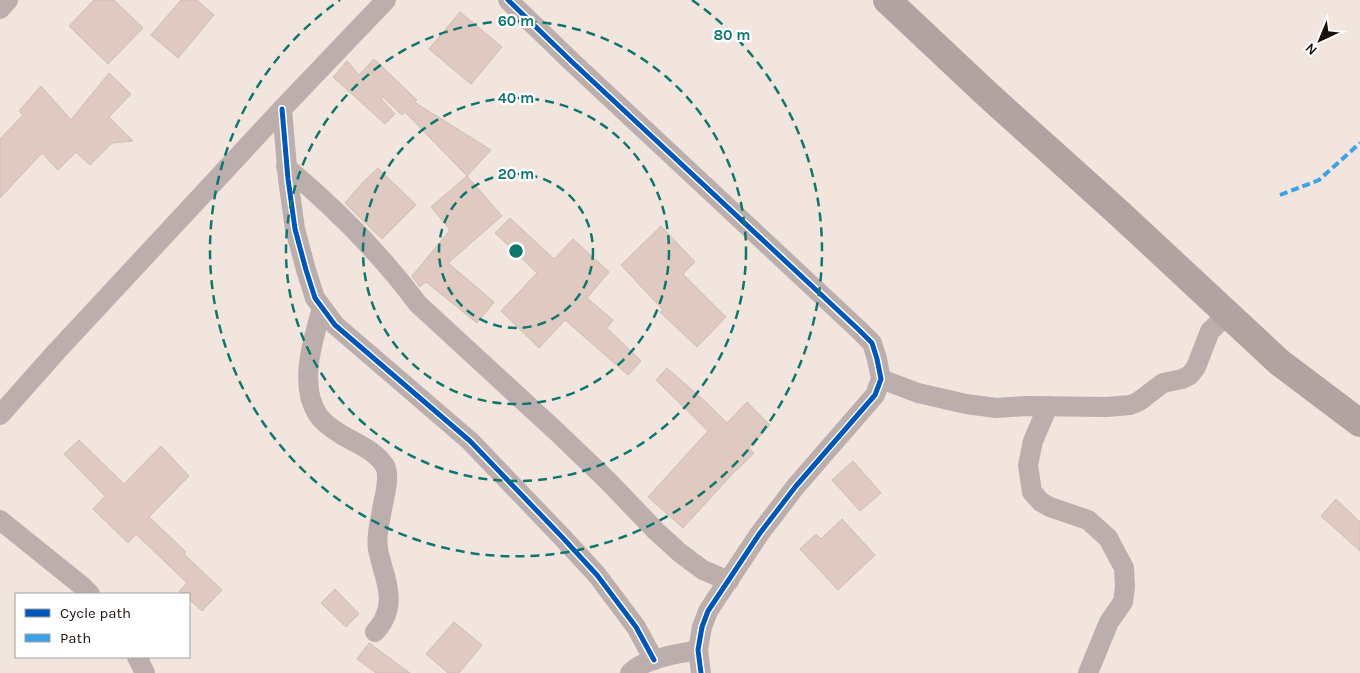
<svg xmlns="http://www.w3.org/2000/svg" width="1360" height="673" font-family="Karla,sans-serif">
	<style>
		.building { fill: #e0c9c1; stroke: #cabeb9 }
		.lines { fill: none; stroke-linecap: round; stroke-linejoin: round }
		.street { stroke: #bcaeac; stroke-width: 20 }
		.secondary { stroke: #b2a2a1; stroke-width: 28 }
		.quiet { stroke: #3da1e9; stroke-width: 4; stroke-dasharray: 8 4; stroke-linecap: butt }
		.cycleway-casing { stroke: #fff; stroke-width: 8 }
		.cycleway { stroke: #0057b8; stroke-width: 5 }
		.ring { fill: none; stroke: #0f766e; stroke-width: 2.5; stroke-dasharray: 9 6 }
		.centre { fill: #0f766e; stroke: #fff; stroke-width: 2.5 }
		.ring-label { font-size: 15px; text-anchor: middle; font-weight: bold; fill: #0f766e; stroke: #fff; stroke-width: 4.5; stroke-linejoin: round; paint-order: stroke }
	</style>
	<rect width="100%" height="100%" fill="#f2e5dd"/>
	<!-- building -->
	<g class="building">
		<polygon points="94,0 114,0 143,28 108,64 69,26"/>
		<polygon points="181,0 197,0 214,15 178,58 151,35"/>
		<polygon points="460,12 502,47 471,84 429,49"/>
		<polygon points="374,59 417,100 414,102 491,150 467,176 405,112 402,115 383,97 381,99 395,114 385,124 333,77 347,61 359,75"/>
		<polygon points="109,73 131,94 109,117 133,141 112,143 90,165 76,152 58,170 42,153 0,198 0,139 23,115 19,111 41,86 71,120"/>
		<polygon points="378,168 416,205 382,239 345,203 363,182"/>
		<polygon points="467,176 502,216 448,263 494,302 477,323 426,282 420,287 412,276 450,230 431,207"/>
		<polygon points="510,218 554,259 573,239 609,272 587,298 613,320 607,328 641,361 628,375 565,320 539,348 501,311 537,273 495,233"/>
		<polygon points="661,226 695,262 683,274 726,317 697,347 660,312 663,310 621,265"/>
		<polygon points="667,368 708,404 727,423 747,402 770,425 749,448 754,453 737,470 736,470 683,528 648,497 708,431 656,380"/>
		<polygon points="79,440 124,484 161,446 189,476 149,517 186,552 184,554 222,590 202,611 189,599 189,594 183,594 179,591 187,583 136,534 128,543 93,509 105,496 64,454"/>
		<polygon points="853,461 881,493 860,511 832,480"/>
		<polygon points="1336,499 1360,522 1360,551 1321,516"/>
		<polygon points="842,519 875,555 838,590 800,549 816,534 821,539"/>
		<polygon points="335,589 359,614 346,627 321,603"/>
		<polygon points="454,622 482,645 459,673 448,673 426,654"/>
		<polygon points="369,643 410,673 376,673 357,659"/>
	</g>
	<g class="lines">
		<!-- street -->
		<g class="street">
			<polyline points="508,0 571,61 859,330 872,343 877,359 881,379 875,395 796,486 760,533 708,611 702,627 698,650 701,673"/>
			<polyline points="0,9 8,0"/>
			<polyline points="282,109 288,179 295,229 306,270 315,298 335,325 470,441 563,538 597,575 636,627 654,660"/>
			<path d="M286,167c49,41 94,86 132,137l139,128 50,48 49,51 24,22 23,17 26,11"/>
			<path d="M322,308c-9,32 -24,77 -4,107 6,9 16,15 24,20 14,8 34,16 43,31 6,12 -2,35 -4,49 -2,11 -5,22 -3,34 4,23 18,47 6,70 -2,5 -6,9 -9,13"/>
			<polyline points="881,379 918,393 966,404 996,408 1027,406 1107,407 1130,405 1138,402 1163,383 1182,379 1190,375 1196,367 1210,331 1228,314"/>
			<polyline points="1048,406 1033,441 1028,465 1032,492 1041,502 1050,507 1088,520 1108,538 1124,568 1125,587 1123,602 1109,622 1088,673"/>
			<polyline points="0,415 56,352 282,109 386,0"/>
			<polyline points="0,520 82,586 90,594"/>
			<polyline points="137,657 145,673"/>
			<path d="M630,673c15,-15 48,-19 68,-23"/>
		</g>
		<!-- secondary -->
		<polyline class="secondary" points="887,0 988,95 1120,214 1279,362 1360,423"/>
		<!-- quiet -->
		<polyline class="quiet" points="1280,195 1319,180 1360,143"/>
		<!-- cycleway casing -->
		<g class="cycleway-casing">
			<g id="cycleway">
				<polyline points="508,0 571,61 859,330 872,343 877,359 881,379 875,395 796,486 760,533 708,611 702,627 698,650 701,673"/>
				<polyline points="282,109 288,179 295,229 306,270 315,298 335,325 470,441 563,538 597,575 636,627 654,660"/>
			</g>
		</g>
		<!-- cycleway -->
		<use href="#cycleway" class="cycleway"/>
	</g>
	<!-- distance rings -->
	<g class="ring">
		<circle cx="516" cy="251" r="77"/>
		<circle cx="516" cy="251" r="153"/>
		<circle cx="516" cy="251" r="230"/>
		<path d="M692 0A306 306 0 1 1 340 0"/>
	</g>
	<circle cx="516" cy="251" r="8" class="centre"/>
	<g class="ring-label">
		<text x="516" y="26">60 m</text>
		<text x="732" y="40">80 m</text>
		<text x="516" y="103">40 m</text>
		<text x="516" y="179">20 m</text>
	</g>
	<!-- legend -->
	<rect x="15" y="593" width="175" height="65" fill="#ffffff" stroke="#a4a09e"/>
	<rect x="25" y="609" width="25" height="8" fill="#0057b8" stroke="#a4a09e"/>
	<text x="60" y="618" font-size="15" fill="#1c120c">Cycle path</text>
	<rect x="25" y="634" width="25" height="8" fill="#3da1e9" stroke="#a4a09e"/>
	<text x="60" y="643" font-size="15" fill="#1c120c">Path</text>
	<!-- north arrow -->
	<g transform="translate(1320 40) rotate(224)" stroke="#ffffff" stroke-width="4" paint-order="stroke">
	<path d="M0-4L9 19L0 12L-9 19Z" fill="#1c120c"/>
	<text y="-8" font-size="14" font-weight="bold" text-anchor="middle" fill="#1c120c">N</text>
	</g>
</svg>
